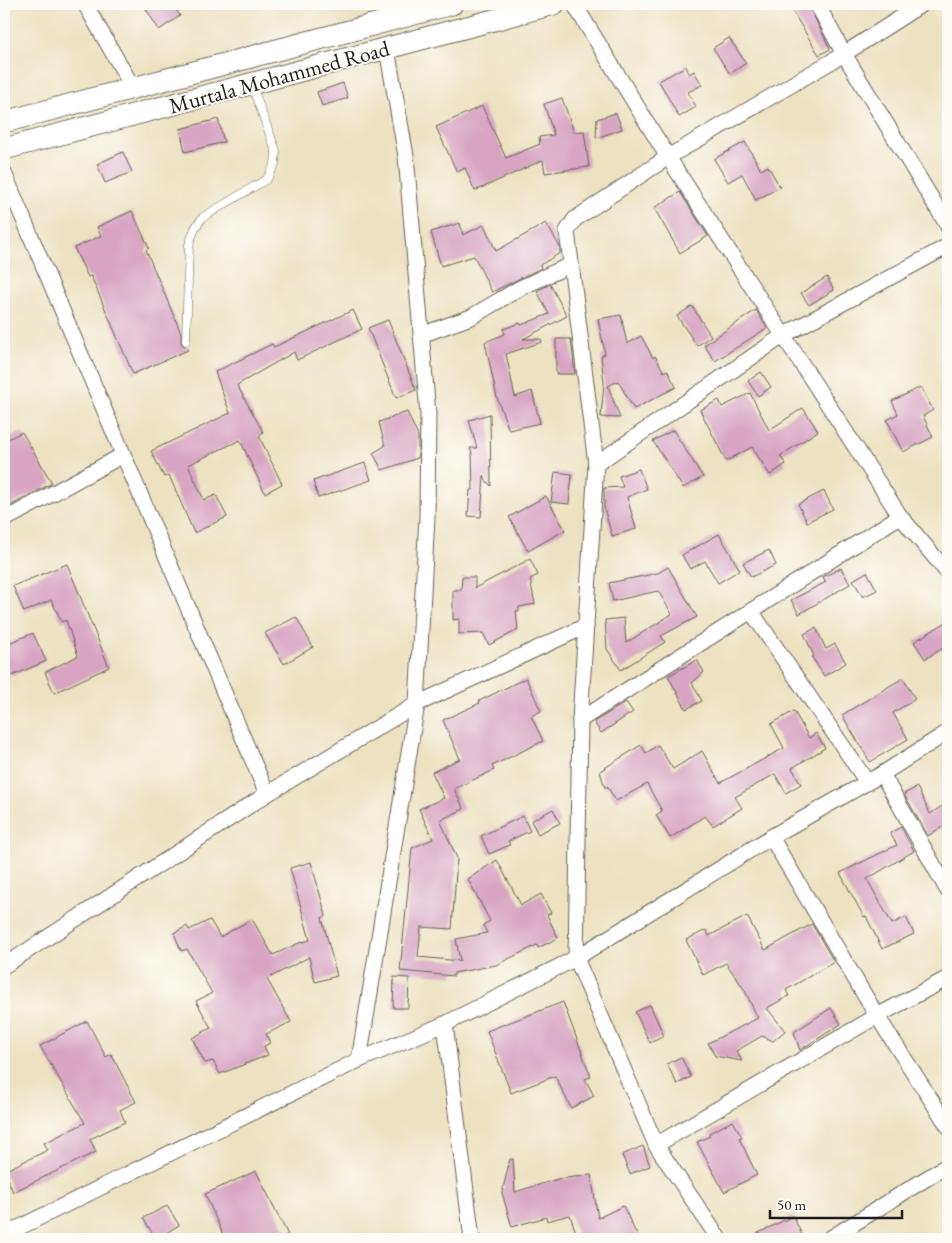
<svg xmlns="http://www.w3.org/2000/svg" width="952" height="1243" font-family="'EB Garamond',serif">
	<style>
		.building { fill: #d8a6c2 }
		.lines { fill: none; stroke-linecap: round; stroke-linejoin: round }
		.service-casing { stroke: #656156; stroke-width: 9 }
		.minor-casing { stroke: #656156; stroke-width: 17 }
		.secondary-casing { stroke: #656156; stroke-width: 23 }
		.service { stroke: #fff; stroke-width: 8 }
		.minor { stroke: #fff; stroke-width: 15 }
		.secondary { stroke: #fff; stroke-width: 21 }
		.labels { text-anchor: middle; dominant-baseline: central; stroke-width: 4; stroke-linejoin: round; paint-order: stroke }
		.street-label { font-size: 22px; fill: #1c1c1c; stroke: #fdfcf7 }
	</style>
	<rect width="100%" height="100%" fill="#fdfcf7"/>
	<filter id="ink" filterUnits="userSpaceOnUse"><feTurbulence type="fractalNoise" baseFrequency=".02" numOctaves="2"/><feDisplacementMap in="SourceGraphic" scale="10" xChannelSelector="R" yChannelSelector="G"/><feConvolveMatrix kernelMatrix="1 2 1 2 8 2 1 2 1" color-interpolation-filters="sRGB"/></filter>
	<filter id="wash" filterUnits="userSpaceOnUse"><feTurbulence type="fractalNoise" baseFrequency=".0096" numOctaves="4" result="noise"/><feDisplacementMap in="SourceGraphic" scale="20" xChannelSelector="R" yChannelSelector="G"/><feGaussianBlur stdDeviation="1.12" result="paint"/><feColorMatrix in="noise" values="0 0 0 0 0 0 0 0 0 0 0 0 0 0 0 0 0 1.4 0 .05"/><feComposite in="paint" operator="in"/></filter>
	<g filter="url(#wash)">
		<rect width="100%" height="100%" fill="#ece2c1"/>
		<g id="blocks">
			<!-- building -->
			<g class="building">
				<polygon points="143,4 173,4 180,16 159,30"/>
				<polygon points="788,4 808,4 830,49 819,55"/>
				<polygon points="729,38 746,63 730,74 713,48"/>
				<polygon points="686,66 689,74 694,71 702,85 688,92 696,107 679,117 659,81"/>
				<polygon points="343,83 348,98 322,106 317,92"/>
				<polygon points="562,98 574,132 584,131 589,167 545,173 543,160 475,191 465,168 457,172 436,127 482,106 506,158 540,144 539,137 554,135 544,104"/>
				<polygon points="616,113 622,129 596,138 597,119"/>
				<polygon points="218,119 224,142 185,152 180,129"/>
				<polygon points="745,142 761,170 768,166 780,187 756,200 742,174 728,182 714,159"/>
				<polygon points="123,152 132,172 105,183 97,164"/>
				<polygon points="680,192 708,236 680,253 654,208"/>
				<polygon points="132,211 149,248 146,250 181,333 181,343 188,350 133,374 91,276 88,277 74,248 101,236 97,227"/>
				<polygon points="460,223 463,235 484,225 496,251 546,223 560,247 560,253 540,265 541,268 492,292 474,256 441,266 431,232"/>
				<polygon points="827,277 834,290 809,305 801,293"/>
				<polygon points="550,284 567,316 523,339 541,339 542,342 506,354 515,397 532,391 540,423 509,430 497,398 485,342 505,334 503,329 520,323 521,325 549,314 537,291"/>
				<polygon points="692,306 711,336 697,346 677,316"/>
				<polygon points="353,310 362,329 297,360 294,352 237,385 263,432 259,436 282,484 265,493 240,440 188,465 204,500 216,495 227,517 194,533 169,475 164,477 151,451 230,413 215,372 272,344 274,347"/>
				<polygon points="756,310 767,328 715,361 704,345"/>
				<polygon points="621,315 627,344 641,336 653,358 655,356 664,372 667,370 676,387 634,409 618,381 608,386 620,418 601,417 604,383 601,356 605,354 598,319"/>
				<polygon points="388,320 416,390 396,398 368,328"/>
				<polygon points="556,339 571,339 575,374 556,374"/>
				<polygon points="761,372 771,387 758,396 748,381"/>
				<polygon points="921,387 933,410 923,416 933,437 903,452 887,420 898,414 892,401"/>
				<polygon points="750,393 769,430 803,408 818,431 780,456 786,464 770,475 752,447 726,461 700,410 719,400 722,407"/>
				<polygon points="407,412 418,436 418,458 382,470 373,453 385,446 379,422"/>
				<polygon points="490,414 491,486 487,482 484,475 481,517 468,516 470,490 473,490 472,453 470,448 477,448 469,420"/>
				<polygon points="673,430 703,477 683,488 653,441"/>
				<polygon points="22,432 52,483 4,509 4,441"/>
				<polygon points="365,463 371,480 318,498 313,481"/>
				<polygon points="639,469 647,489 627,497 636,529 612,536 604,508 604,488 623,487 619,476"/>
				<polygon points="555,472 572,474 569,504 551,502"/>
				<polygon points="824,491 833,509 807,522 798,504"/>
				<polygon points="546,496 565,530 528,551 509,517"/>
				<polygon points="719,534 740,570 718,583 705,561 690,569 682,555"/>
				<polygon points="769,550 776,565 751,577 743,563"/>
				<polygon points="530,559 538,575 530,579 535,604 519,607 519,611 516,611 518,630 489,645 483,633 459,634 459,619 453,620 453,590 461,590 462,577 475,577 475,588"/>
				<polygon points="67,564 109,667 54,693 45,672 78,656 66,620 62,622 51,600 24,612 13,586"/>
				<polygon points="668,567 697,617 661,636 665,642 621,670 607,649 605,620 624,618 626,643 672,614 658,591 613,601 609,583 658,573"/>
				<polygon points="841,568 850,584 799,614 791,600 826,582 823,577"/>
				<polygon points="867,572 877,590 863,597 853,580"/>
				<polygon points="296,617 313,647 284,664 265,633"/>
				<polygon points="948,621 948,645 925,659 914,642"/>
				<polygon points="816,628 826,649 835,644 846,663 824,676 812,657 814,656 804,634"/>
				<polygon points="33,633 46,661 12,676 4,660 4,645"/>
				<polygon points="697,660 704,672 692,683 702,701 686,709 668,676"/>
				<polygon points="526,678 541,711 531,716 543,741 492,766 494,770 454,789 464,809 440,820 457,858 452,929 421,927 418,957 460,961 456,939 487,933 483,925 490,921 468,879 497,860 521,905 541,894 551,913 547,915 558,938 538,948 537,945 496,965 454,973 454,976 400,971 412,848 433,839 419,809 444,798 432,772 460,759 443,720 480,703 479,701"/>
				<polygon points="903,678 915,699 893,713 908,739 870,762 842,715"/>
				<polygon points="626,702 633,712 601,733 594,722"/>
				<polygon points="794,711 809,738 816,733 825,748 792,768 801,784 786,793 775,774 735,797 742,808 713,826 705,816 670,838 656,815 662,811 647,784 616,801 607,786 605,788 600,771 641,745 646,753 658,745 673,769 702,751 720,783 784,748 771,724"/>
				<polygon points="917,787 930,814 948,802 948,823 928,836 904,794"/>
				<polygon points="553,809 560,823 538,834 531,821"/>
				<polygon points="523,816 530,831 508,841 510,845 489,854 481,836"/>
				<polygon points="901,827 914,851 867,879 892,924 906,917 914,934 882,949 866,916 864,917 840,873 897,845 890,833"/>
				<polygon points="311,862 326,916 322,918 337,976 315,982 309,957 267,979 291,1022 266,1034 270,1043 264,1046 268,1055 220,1074 213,1061 205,1063 192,1038 211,1028 196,1001 212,993 187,949 182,951 180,948 174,933 187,926 189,930 210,920 220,937 252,919 273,955 299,943 310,940 290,868"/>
				<polygon points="747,916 765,950 812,924 834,962 786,990 789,996 767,1008 785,1031 773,1041 762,1036 736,1051 742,1061 715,1056 708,1043 758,1018 744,989 726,963 703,975 686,940 706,930 709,936"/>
				<polygon points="394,977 409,978 408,1008 393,1008"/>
				<polygon points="563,1002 591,1077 585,1079 594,1096 571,1108 555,1076 511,1093 487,1031"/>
				<polygon points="650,1005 664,1036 650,1043 635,1012"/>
				<polygon points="831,1008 841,1024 800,1050 794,1032"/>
				<polygon points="87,1021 106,1057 111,1054 136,1102 120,1110 125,1122 90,1139 96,1152 13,1192 4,1171 48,1150 44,1143 85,1123 40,1046"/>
				<polygon points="681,1057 691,1077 677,1084 667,1064"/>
				<polygon points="733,1121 742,1137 739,1138 757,1175 724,1192 697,1142 710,1136 709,1133"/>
				<polygon points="643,1146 650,1166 630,1174 622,1155"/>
				<polygon points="510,1159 513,1159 515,1192 558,1179 591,1175 598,1218 623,1206 639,1239 578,1239 570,1215 547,1221 546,1217 512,1227 502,1193"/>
				<polygon points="256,1171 288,1235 277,1239 225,1239 205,1194"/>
				<polygon points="167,1206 179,1225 156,1239 143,1218"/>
				<polygon points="793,1216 804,1239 746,1239"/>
			</g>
		</g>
	</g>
	<g filter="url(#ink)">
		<use href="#blocks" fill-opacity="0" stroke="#656156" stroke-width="1"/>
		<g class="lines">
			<!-- service casing -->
			<g class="service-casing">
				<polyline id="service" points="186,341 189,245 195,228 203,217 267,179 275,164 276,151 252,86"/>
			</g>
			<!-- minor casing -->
			<g class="minor-casing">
				<g id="minor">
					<polyline points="85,4 133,88"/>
					<polyline points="574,4 668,157 900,516 948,573"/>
					<polyline points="817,4 844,54 948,226"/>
					<polyline points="4,173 267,794"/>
					<polyline points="421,335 471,317 520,288 570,265"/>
					<polyline points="596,464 784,335 948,246"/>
					<polyline points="4,520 123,455"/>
					<polyline points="751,611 867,782"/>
					<polyline points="580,720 900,516"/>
					<polyline points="882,774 948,891"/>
					<polyline points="771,837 877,1016 948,1126"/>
					<polyline points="4,966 267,794 417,704 586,626"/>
					<polyline points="445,1024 472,1239"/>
					<polyline points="359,1060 417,704 427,517 428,414 406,156 387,49"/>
					<polyline points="656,1145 877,1016 948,978"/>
					<polyline points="4,1235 359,1060 445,1024 576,958 771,837 882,774 948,732"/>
					<polyline points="719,1239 656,1145 576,958 580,720 596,464 567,231 575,219 668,157 844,54 922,4"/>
					<polyline points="829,1239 948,1165"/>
				</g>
			</g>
			<!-- secondary casing -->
			<g class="secondary-casing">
				<g id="secondary">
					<polyline points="4,122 452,4"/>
					<polyline points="4,149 554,4"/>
				</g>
			</g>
			<!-- service -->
			<use href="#service" class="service"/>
			<!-- minor -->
			<use href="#minor" class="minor"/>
			<!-- secondary -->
			<use href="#secondary" class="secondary"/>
		</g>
	</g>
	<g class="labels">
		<!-- street labels -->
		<g class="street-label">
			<text transform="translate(279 77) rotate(-15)">Murtala Mohammed Road</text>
		</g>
	</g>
	<!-- margin -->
	<rect width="952" height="1243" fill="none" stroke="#fdfcf7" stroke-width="20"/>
	<!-- scale -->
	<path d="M770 1210v8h132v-8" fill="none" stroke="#1c1c1c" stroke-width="2.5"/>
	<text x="777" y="1210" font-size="15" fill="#1c1c1c" stroke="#fdfcf7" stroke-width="4" paint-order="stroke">50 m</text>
</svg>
